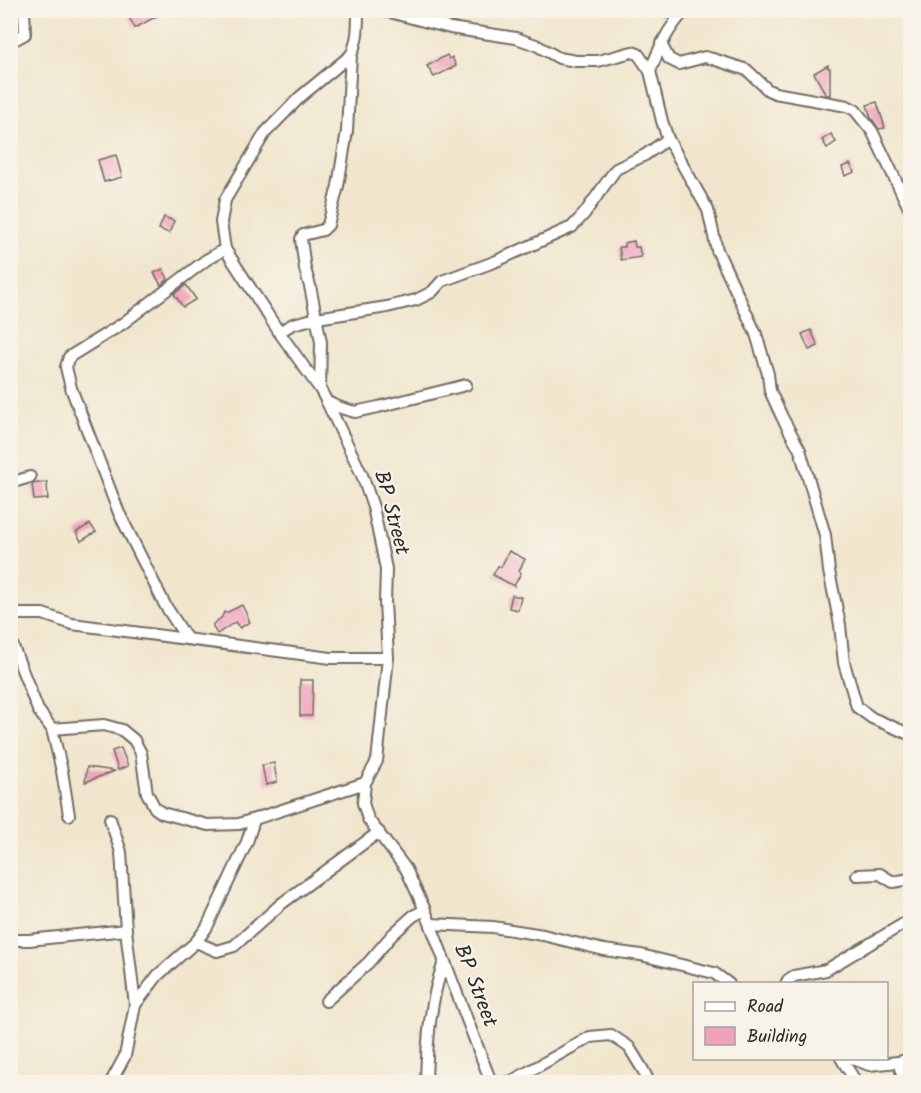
<svg xmlns="http://www.w3.org/2000/svg" width="921" height="1093" font-family="Kalam,sans-serif">
	<style>
		.building { fill: #f0a1bb }
		.lines { fill: none; stroke-linecap: round; stroke-linejoin: round }
		.minor-casing { stroke: #706c64; stroke-width: 14 }
		.minor { stroke: #fff; stroke-width: 10 }
		.labels { text-anchor: middle; dominant-baseline: central; stroke-width: 4.5; stroke-linejoin: round; paint-order: stroke }
		.street-label { font-size: 21px; fill: #2b2b2b; stroke: #f7f3e8 }
	</style>
	<rect width="100%" height="100%" fill="#f7f3e8"/>
	<filter id="ink" filterUnits="userSpaceOnUse"><feTurbulence type="fractalNoise" baseFrequency=".0167" numOctaves="2"/><feDisplacementMap in="SourceGraphic" scale="12" xChannelSelector="R" yChannelSelector="G"/><feConvolveMatrix kernelMatrix="1 2 1 2 8 2 1 2 1" color-interpolation-filters="sRGB"/></filter>
	<filter id="wash" filterUnits="userSpaceOnUse"><feTurbulence type="fractalNoise" baseFrequency=".008" numOctaves="4" result="noise"/><feDisplacementMap in="SourceGraphic" scale="24" xChannelSelector="R" yChannelSelector="G"/><feGaussianBlur stdDeviation="1.35" result="paint"/><feColorMatrix in="noise" values="0 0 0 0 0 0 0 0 0 0 0 0 0 0 0 0 0 1.4 0 .05"/><feComposite in="paint" operator="in"/></filter>
	<g filter="url(#wash)">
		<rect width="100%" height="100%" fill="#f1e6cd"/>
		<g id="blocks">
			<!-- building -->
			<g class="building">
				<polygon points="125,10 168,10 135,28"/>
				<polygon points="447,55 449,59 452,57 456,66 434,77 427,66"/>
				<polygon points="828,65 828,68 830,68 830,95 826,95 814,73"/>
				<polygon points="877,102 885,128 879,129 871,118 867,105"/>
				<polygon points="831,134 836,142 827,148 822,140"/>
				<polygon points="116,155 122,177 104,182 98,160"/>
				<polygon points="850,164 855,172 845,176 842,167"/>
				<polygon points="164,217 174,221 169,233 159,229"/>
				<polygon points="634,241 635,247 639,247 641,257 621,260 619,247 625,247 624,243"/>
				<polygon points="163,269 168,279 161,285 154,273"/>
				<polygon points="186,285 196,299 183,307 174,294"/>
				<polygon points="811,330 818,346 809,350 802,334"/>
				<polygon points="47,482 48,499 34,500 32,484"/>
				<polygon points="90,524 96,532 81,541 76,532"/>
				<polygon points="509,551 525,559 519,571 521,573 514,586 493,575 498,566 501,567"/>
				<polygon points="512,595 521,597 518,610 509,608"/>
				<polygon points="242,605 250,622 240,628 235,622 217,634 213,627 213,624 222,617 224,612 226,613"/>
				<polygon points="300,680 313,680 312,716 300,716"/>
				<polygon points="121,748 128,766 118,770 112,751"/>
				<polygon points="274,763 277,782 266,785 262,765"/>
				<polygon points="87,767 115,771 85,782"/>
			</g>
		</g>
	</g>
	<g filter="url(#ink)">
		<use href="#blocks" fill-opacity="0" stroke="#706c64" stroke-width="1.5"/>
		<g class="lines">
			<!-- minor casing -->
			<g class="minor-casing">
				<g id="minor">
					<path d="M358,10c0,16 0,31 -7,45l-51,42 -35,36 -40,67 -4,22 4,27 54,83 41,57 7,13 35,73 11,32 13,62 -1,33 3,56 -11,103 -12,22 -2,20 5,16 38,50 19,41 66,172"/>
					<polyline points="382,10 450,28 516,38 536,45 559,58 576,61 598,61 632,52 638,54 650,71 662,121 668,139 708,210 717,250 756,334 768,374 770,391 782,417 800,450 825,535 829,571 840,625 844,663 857,707 872,718 909,734"/>
					<polyline points="657,10 681,15"/>
					<polyline points="10,42 25,34 24,10"/>
					<polyline points="661,44 669,59 679,64 705,57 713,59 747,70 768,90 775,93 847,106 855,110 872,131 910,210"/>
					<path d="M650,71c9,-22 18,-44 36,-61"/>
					<polyline points="279,332 293,324 317,318 387,307 416,300 432,292 442,281 494,262 572,227 584,214 616,169 645,155 668,139"/>
					<polyline points="320,389 321,342 310,286 305,269 301,239 303,235 323,230 328,225 338,186 347,131 351,55"/>
					<polyline points="327,402 341,408 355,412 378,407 466,385"/>
					<polyline points="10,483 30,477"/>
					<polyline points="10,614 43,614 72,624 331,658 388,658"/>
					<polyline points="10,639 38,710 52,729 62,771 69,815"/>
					<polyline points="187,639 165,605 119,513 71,388 66,367 69,357 122,324 206,260 225,249"/>
					<polyline points="52,729 104,725 122,730 134,740 141,753 147,793 155,808 162,813 208,825 239,824 365,783"/>
					<polyline points="110,819 121,852 126,930 135,1005 125,1056 111,1082"/>
					<polyline points="857,875 880,874 893,882 910,879"/>
					<polyline points="431,924 493,927 543,935 604,950 641,955 714,973 729,984"/>
					<polyline points="10,940 29,940 126,930"/>
					<polyline points="196,942 217,951 234,946 281,904 379,832"/>
					<polyline points="786,984 788,980 794,976 826,970 910,920"/>
					<polyline points="326,1001 369,962 392,935 413,916 425,910"/>
					<polyline points="135,1005 158,975 196,942 207,927 247,842 254,820"/>
					<polyline points="841,1058 856,1082"/>
					<polyline points="851,1058 869,1065 898,1062 910,1059"/>
					<polyline points="898,1062 905,1082"/>
					<path d="M426,1082c1,-40 4,-82 18,-120"/>
					<polyline points="505,1082 510,1082 590,1037 611,1035 629,1047 643,1070 649,1082"/>
				</g>
			</g>
			<!-- minor -->
			<use href="#minor" class="minor"/>
		</g>
	</g>
	<g class="labels">
		<!-- street labels -->
		<g class="street-label">
			<text transform="translate(391 513) rotate(75)">BP Street</text>
			<text transform="translate(475 986) rotate(69)">BP Street</text>
		</g>
	</g>
	<!-- margin -->
	<rect width="921" height="1093" fill="none" stroke="#f7f3e8" stroke-width="36"/>
	<!-- legend -->
	<rect x="693" y="982" width="195" height="78" fill="#f7f3e8" stroke="#a5a39c" stroke-width="1.5"/>
	<rect x="705" y="1002" width="30" height="9" fill="#ffffff" stroke="#a5a39c" stroke-width="1.5"/>
	<text x="747" y="1012" font-size="18" fill="#2b2b2b">Road</text>
	<rect x="705" y="1027" width="30" height="18" fill="#f0a1bb" stroke="#a5a39c" stroke-width="1.5"/>
	<text x="747" y="1042" font-size="18" fill="#2b2b2b">Building</text>
</svg>
